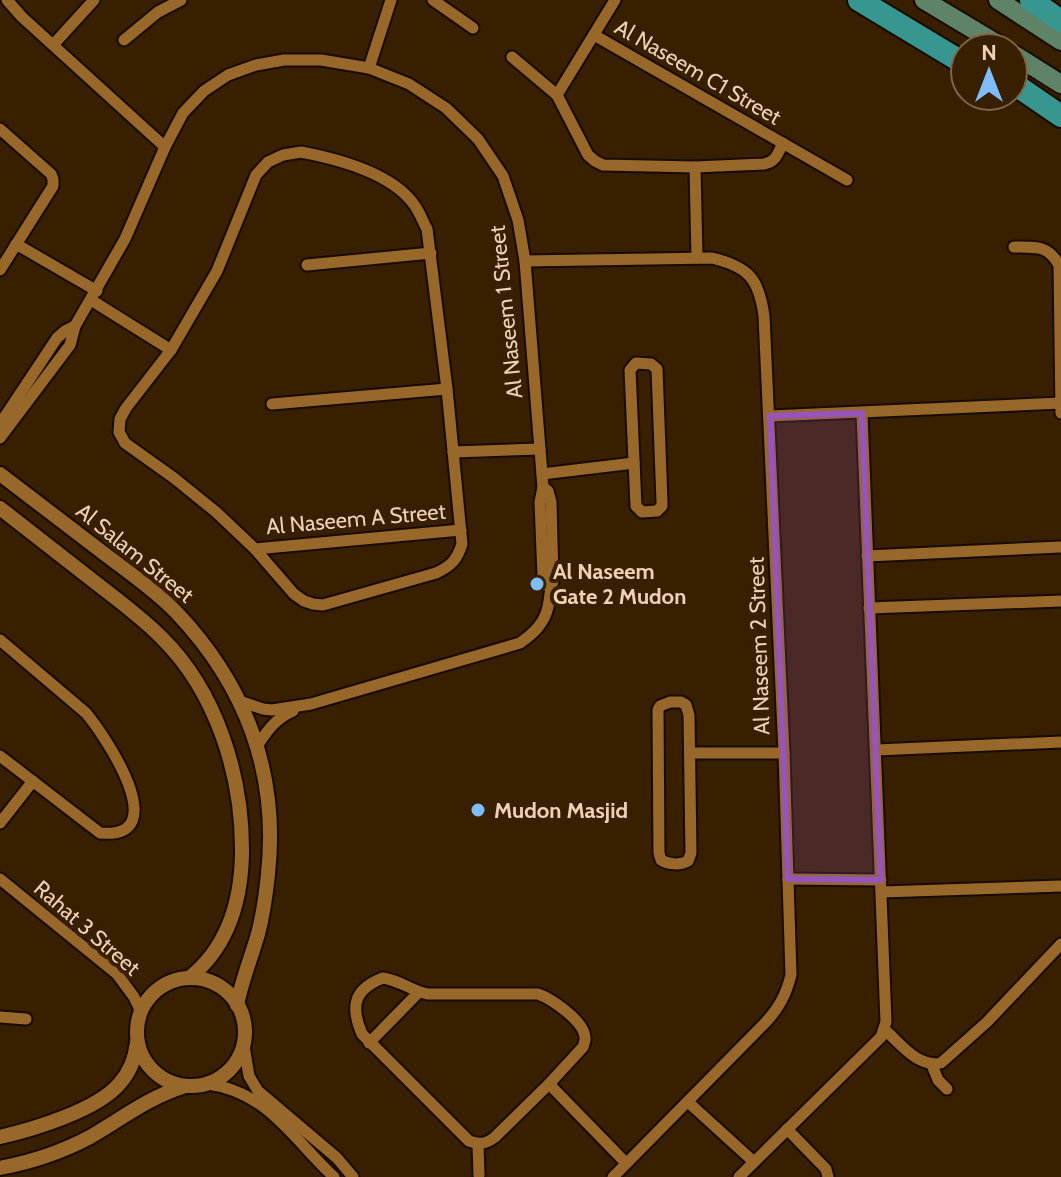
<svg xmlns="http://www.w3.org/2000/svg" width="1061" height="1177" font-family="Cabin,sans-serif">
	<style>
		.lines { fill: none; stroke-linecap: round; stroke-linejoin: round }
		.minor-casing { stroke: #190b00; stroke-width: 15 }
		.tertiary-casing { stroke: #190b00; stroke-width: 18 }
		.primary-casing { stroke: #190b00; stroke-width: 22 }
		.motorway-casing { stroke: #190b00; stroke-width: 26 }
		.minor { stroke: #98672a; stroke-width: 11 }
		.tertiary { stroke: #98672a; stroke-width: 14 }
		.primary { stroke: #5e8367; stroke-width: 18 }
		.motorway { stroke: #389690; stroke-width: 22 }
		.marked { fill: #9755bc; fill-opacity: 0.2; stroke: #9755bc; stroke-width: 6; stroke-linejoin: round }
		.poi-dot { fill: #7fbdfa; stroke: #381f00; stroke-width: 3 }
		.labels { text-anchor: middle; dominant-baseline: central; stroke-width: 8; stroke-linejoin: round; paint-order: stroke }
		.street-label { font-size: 22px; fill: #ecd1b4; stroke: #381f00 }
		.poi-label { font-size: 22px; font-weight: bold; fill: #ecd1b4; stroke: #381f00; text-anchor: start }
	</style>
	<rect width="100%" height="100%" fill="#381f00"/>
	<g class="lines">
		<!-- minor casing -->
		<g class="minor-casing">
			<g id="minor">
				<polyline points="7,0 22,17 165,147"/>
				<polyline points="433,0 473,28"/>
				<polyline points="594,35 847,180"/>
				<polyline points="124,40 158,12 181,0"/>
				<polyline points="53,45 94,0"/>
				<path d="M512,57l45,38 31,60 7,6 8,4 92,2 69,-3c12,-2 14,-11 19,-21"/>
				<polyline points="369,68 391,0"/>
				<polyline points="557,95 615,0"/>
				<polyline points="0,129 51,174 53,179 53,186 0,270"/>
				<path d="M301,152c37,7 92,21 114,54 5,7 8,16 12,23l20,160 15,155c-5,16 -11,22 -26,29l-113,32 -10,-1 -9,-3 -10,-7 -39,-45 -39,-37 -42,-34 -49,-35 -6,-11 1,-13 6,-11 45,-58 46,-79 39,-96 12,-13 15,-7z"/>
				<polyline points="695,167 697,258"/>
				<polyline points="16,244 97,291"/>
				<path d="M1014,247c22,0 34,-2 45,18l2,148"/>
				<path d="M525,261l187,-3c37,9 47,21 52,58l20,437 7,222c-5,20 -12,33 -26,48l-152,154"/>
				<polyline points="307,265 431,253"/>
				<polyline points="91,300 171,350"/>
				<polygon points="636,363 651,364 657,369 662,502 662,506 657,511 642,512 636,506 630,370"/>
				<polyline points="272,404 447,389"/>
				<polyline points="770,416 1061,403"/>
				<polyline points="0,424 57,338 65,331 75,326"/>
				<polyline points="0,438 70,345 75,326 125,239 165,147 183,113 204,91 228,75 256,65 284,60 321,60 369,68 409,84 446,108 478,139 503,176 518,220 525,261 543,487 540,502 543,576 550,589"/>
				<polyline points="453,452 540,449"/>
				<polyline points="542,474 634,463"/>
				<polyline points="255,549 461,530"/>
				<polyline points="867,556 1061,547"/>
				<polyline points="869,608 1061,601"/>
				<path d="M0,640l86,73c20,24 89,127 14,120l-100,-77"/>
				<path d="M239,701l24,8 9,1 39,-6 209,-61c14,-10 24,-19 28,-36 2,-10 2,-18 5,-26l-2,-79 -3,-11 -5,-4"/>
				<path d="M670,702h11l5,3 3,10 2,138 -3,8c-7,4 -19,4 -27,-1l-2,-7 -1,-143 2,-4z"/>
				<path d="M257,746c11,-16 18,-27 36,-35"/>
				<polyline points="876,750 1061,742"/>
				<polyline points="690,753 784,753"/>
				<polyline points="0,823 33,781"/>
				<polyline points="0,879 117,974 134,997 141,1012"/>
				<polyline points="788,879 881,880"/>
				<polyline points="882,892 1061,886"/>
				<path d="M383,978c19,3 28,13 45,16h110c14,5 42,25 46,39 2,6 1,8 -1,14l-34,37 -54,53c-9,7 -15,8 -26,4l-107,-107c-12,-28 -8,-45 21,-56z"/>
				<polyline points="0,1017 26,1019"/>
				<path d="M885,1030c16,14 33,38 56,33l46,-41 74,-78"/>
				<polyline points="369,1043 419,992"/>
				<polyline points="244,1046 249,1076 258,1091 337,1158 353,1177"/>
				<polyline points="932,1065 938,1080 947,1089"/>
				<path d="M208,1084c60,8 85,55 126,93"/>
				<polyline points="549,1084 626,1163"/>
				<polyline points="688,1102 754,1162"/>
				<polyline points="787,1129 826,1169 828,1177"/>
				<polyline points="478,1144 479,1175"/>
				<polyline points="739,1177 881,1037 886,1022 862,413"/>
			</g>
		</g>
		<!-- tertiary casing -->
		<g class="tertiary-casing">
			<g id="tertiary">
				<path d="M0,474c35,27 71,54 106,81 25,19 50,36 71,58 69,73 102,161 91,261 -2,20 -5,41 -10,60 -7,24 -16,46 -21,71"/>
				<path d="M0,508c32,25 64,50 96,75 22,17 45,34 65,54 56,55 82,140 81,217 -1,48 -15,94 -53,124"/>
				<circle cx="191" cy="1032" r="54"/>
				<path d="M0,1137c34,-8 98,-27 120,-54 10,-11 15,-25 17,-40"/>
				<path d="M0,1168c31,-6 62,-16 90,-31 33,-19 57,-39 95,-51"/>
			</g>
		</g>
		<!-- primary casing -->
		<g class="primary-casing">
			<g id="primary">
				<polyline points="924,0 1004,48"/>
				<polyline points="998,0 1061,41"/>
				<polyline points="1013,54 1061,84"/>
			</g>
		</g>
		<!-- motorway casing -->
		<g class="motorway-casing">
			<g id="motorway">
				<polyline points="859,0 965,64"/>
				<polyline points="1031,0 1061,21"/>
				<polyline points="1013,83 1061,116"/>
			</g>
		</g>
		<!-- minor -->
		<use href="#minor" class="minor"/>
		<!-- tertiary -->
		<use href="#tertiary" class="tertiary"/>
		<!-- primary -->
		<use href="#primary" class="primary"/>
		<!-- motorway -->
		<use href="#motorway" class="motorway"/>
	</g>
	<!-- marked area -->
	<path class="marked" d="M862,413l19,467 -93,-1 -18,-463z"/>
	<!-- markers -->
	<g class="poi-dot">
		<circle cx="537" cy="584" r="8"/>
		<circle cx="478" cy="810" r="8"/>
	</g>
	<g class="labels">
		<!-- street labels -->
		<g class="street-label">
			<text transform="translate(698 72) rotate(30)">Al Naseem C1 Street</text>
			<text transform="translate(506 312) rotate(-96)">Al Naseem 1 Street</text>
			<text transform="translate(356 519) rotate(-5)">Al Naseem A Street</text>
			<text transform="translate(135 553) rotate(39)">Al Salam Street</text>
			<text transform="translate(759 646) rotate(-92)">Al Naseem 2 Street</text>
			<text transform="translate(87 928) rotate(41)">Rahat 3 Street</text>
		</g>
		<!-- poi labels -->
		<g class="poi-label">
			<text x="553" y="571">Al Naseem<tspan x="553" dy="25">Gate 2 Mudon</tspan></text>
			<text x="494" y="810">Mudon Masjid</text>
		</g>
	</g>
	<!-- north arrow -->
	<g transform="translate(989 72)"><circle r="38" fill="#381f00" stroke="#806648" stroke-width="2"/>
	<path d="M0-6L14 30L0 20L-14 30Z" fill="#7fbdfa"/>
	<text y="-12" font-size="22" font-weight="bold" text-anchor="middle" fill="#ecd1b4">N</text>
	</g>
</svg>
